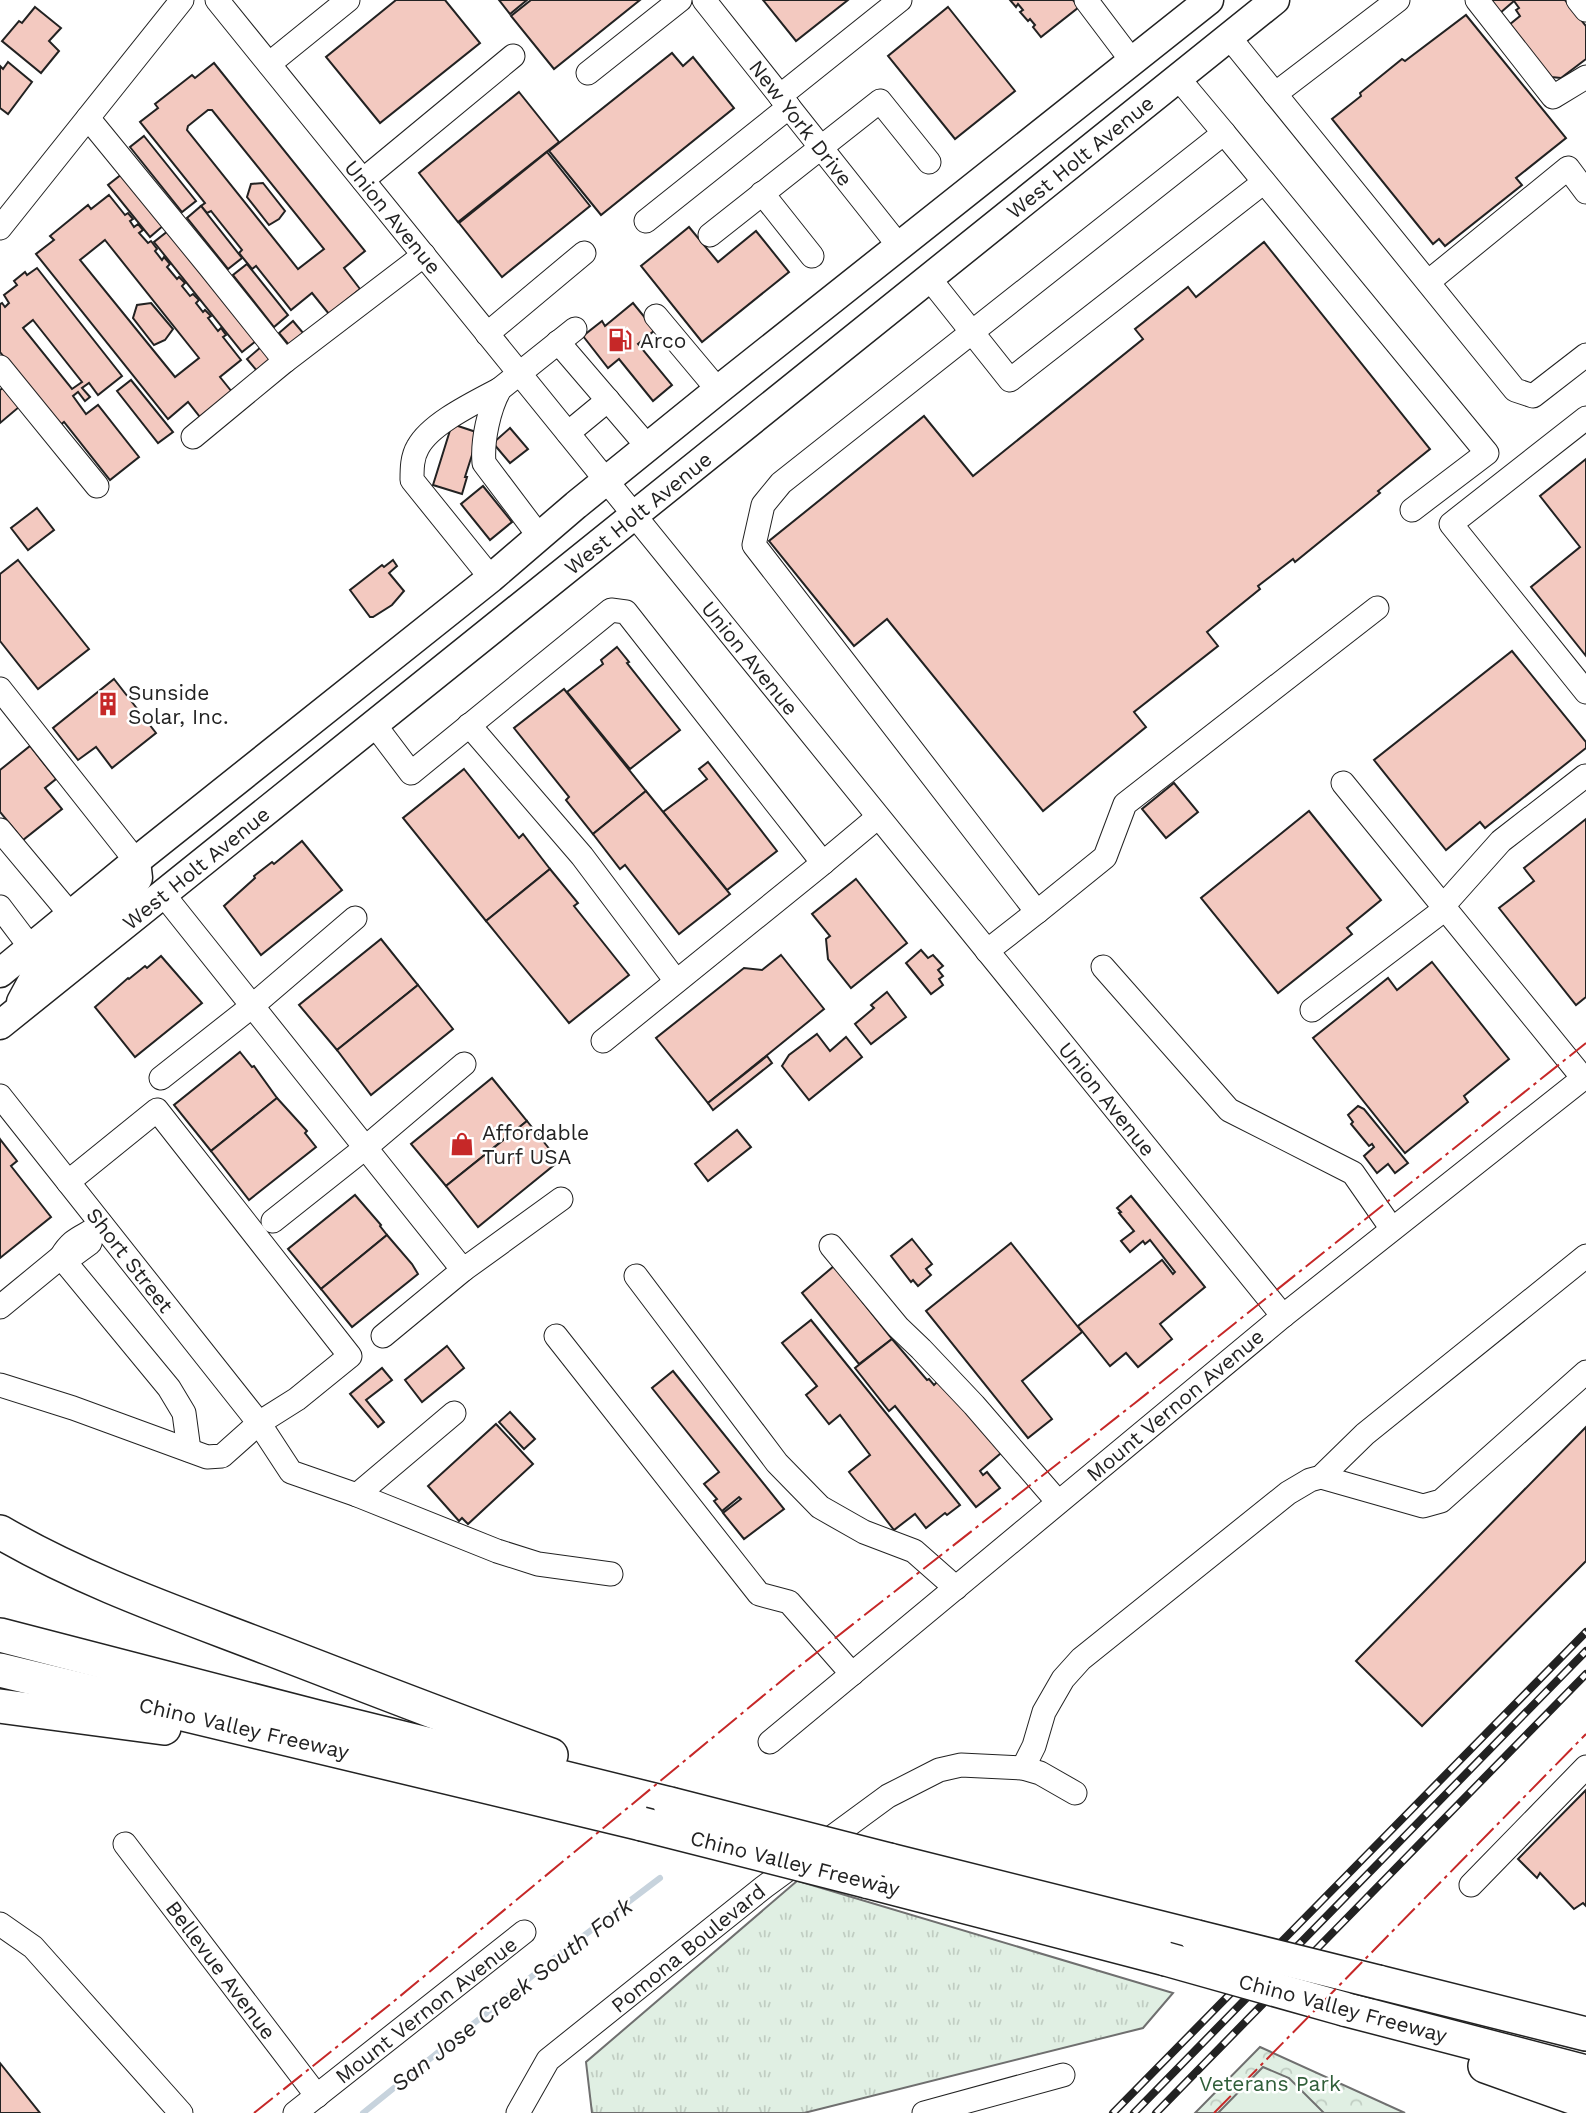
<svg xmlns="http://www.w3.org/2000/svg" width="1586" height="2113" font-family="'Work Sans',sans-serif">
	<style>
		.grass { fill: url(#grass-tufts); stroke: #6f6f6f; stroke-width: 2 }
		.forest { fill: url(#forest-crowns); stroke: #6f6f6f; stroke-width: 2 }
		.pitch { fill: #e0efe3; stroke: #6f6f6f; stroke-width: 2 }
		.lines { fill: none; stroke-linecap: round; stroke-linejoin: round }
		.stream { stroke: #c7d3dd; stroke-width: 6 }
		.building { fill: #f3c9c0; stroke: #222; stroke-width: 2; fill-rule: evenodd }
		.minor-casing { stroke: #222; stroke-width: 25 }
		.major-casing { stroke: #222; stroke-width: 31 }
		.highway-casing { stroke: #222; stroke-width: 36 }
		.minor { stroke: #fff; stroke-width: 23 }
		.major { stroke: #fff; stroke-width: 28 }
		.highway { stroke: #fff; stroke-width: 33 }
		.rail-casing { stroke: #222; stroke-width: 8 }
		.rail { stroke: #fff; stroke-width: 5; stroke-dasharray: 16; stroke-linecap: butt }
		.highway-bridge-casing { stroke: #222; stroke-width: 36; stroke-linecap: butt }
		.highway-bridge { stroke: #fff; stroke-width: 33 }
		.power { stroke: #c62828; stroke-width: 2; stroke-dasharray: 24 5 3.5 5; stroke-linecap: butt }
		.labels { text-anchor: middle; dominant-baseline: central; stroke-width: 5; stroke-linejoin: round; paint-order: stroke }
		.street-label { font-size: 21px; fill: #222; stroke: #fff }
		.poi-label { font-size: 21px; fill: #222; stroke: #fff; text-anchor: start }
		.park-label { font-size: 21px; fill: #2f5e38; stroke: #fff }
		.water-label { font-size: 23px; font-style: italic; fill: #222; stroke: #fff }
	</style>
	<defs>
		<pattern id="grass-tufts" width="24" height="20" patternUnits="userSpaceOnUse" patternTransform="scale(1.75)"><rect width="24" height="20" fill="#e0efe3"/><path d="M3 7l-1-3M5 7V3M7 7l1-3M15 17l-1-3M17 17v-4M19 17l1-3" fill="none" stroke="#c0cdc2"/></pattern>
		<pattern id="forest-crowns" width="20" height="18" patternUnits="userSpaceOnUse" patternTransform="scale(1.75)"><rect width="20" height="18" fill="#e0efe3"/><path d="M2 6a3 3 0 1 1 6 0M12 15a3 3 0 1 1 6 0" fill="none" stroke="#c0cdc2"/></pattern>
	</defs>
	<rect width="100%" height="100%" fill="#fff"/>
	<!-- grass -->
	<polygon class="grass" points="797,1881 798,1881 1173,1993 1143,2028 804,2113 592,2113 586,2062"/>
	<!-- forest -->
	<polygon class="forest" points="1260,2047 1405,2113 1195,2113"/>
	<!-- pitch -->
	<polygon class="pitch" points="1263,2067 1289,2078 1324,2113 1218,2113"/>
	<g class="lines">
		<!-- stream -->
		<polyline class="stream" points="363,2113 557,1956 660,1878"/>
	</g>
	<!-- building -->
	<g class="building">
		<polygon points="396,0 445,0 480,43 380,123 326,57"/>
		<polygon points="499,0 527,0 510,14"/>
		<polygon points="531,0 640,0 554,69 511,16"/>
		<polygon points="763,0 848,0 796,41"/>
		<polygon points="1010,0 1073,0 1079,7 1041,37 1033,27 1035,25 1030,19 1028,21 1020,12 1023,10 1018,4 1016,7"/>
		<polygon points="1489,0 1565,0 1586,26 1586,59 1561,78 1551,77 1509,25 1520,16 1516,10 1519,8 1514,1 1500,13"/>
		<polygon points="35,7 61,28 49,41 59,51 41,73 2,41 19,21 22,23"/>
		<polygon points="948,7 1015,91 955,139 888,56"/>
		<polygon points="1466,15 1566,138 1516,178 1522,185 1445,246 1439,239 1433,244 1332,119 1361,96 1360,93 1402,59 1405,61"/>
		<polygon points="672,53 683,66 693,57 734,108 601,215 549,151"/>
		<polygon points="8,62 32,82 8,114 0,108 0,66 3,69"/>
		<path d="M214,63l151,188 -21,17 16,21 -31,25 -17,-21 -21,17 -35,-44 -4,3 -13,-16 3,-3 -31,-39 -4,2 -6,-7 4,-3 -65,-81 18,-14 -3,-4 37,-29 3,3zM208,110h4l112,139 -26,20 -111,-139 1,-4z"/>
		<polygon points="519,92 559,142 458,222 419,173"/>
		<polygon points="144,136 196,201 182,212 130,147"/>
		<polygon points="547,152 590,206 502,277 459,223"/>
		<polygon points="122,174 164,225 150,237 108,185"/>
		<polygon points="263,183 285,211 279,219 269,225 247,197 251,184"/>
		<path d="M109,195l16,20 3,-2 5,6 -3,2 4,6 4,-3 5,6 -4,3 9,10 3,-2 6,8 -2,2 7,9 2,-3 6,7 -3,3 10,12 2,-2 6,6 -3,3 8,10 3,-2 6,6 -3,3 7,9 2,-2 6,6 -3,2 10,13 3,-3 5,7 -3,2 18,23 -21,17 12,15 -32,25 -12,-15 -20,17 -132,-165 18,-14 -4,-4 38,-31 3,4zM105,240l94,118 -24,19 -95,-117z"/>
		<polygon points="201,206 242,258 228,269 187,218"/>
		<polygon points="689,227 718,262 756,231 789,272 702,342 641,266"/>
		<polygon points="168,231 256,341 242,352 154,242"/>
		<polygon points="1264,242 1430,449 1378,491 1380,493 1295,562 1293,559 1258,586 1260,589 1207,632 1218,646 1134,712 1146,727 1043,811 887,619 854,646 769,541 924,416 973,476 1143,339 1135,329 1188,287 1196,297"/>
		<polygon points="247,264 288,315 274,327 233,275"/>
		<path d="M37,268l85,108 -24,19 -9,-12 -7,5 8,9 -5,4 -7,-9 -5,4 13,18 12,-9 41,52 -29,23 -46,-58 -5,4 -59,-74v-48l2,-1 3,4 4,-4 -5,-8 13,-10 -3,-4 11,-9 2,3zM33,320l49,62 -10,7 -49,-61z"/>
		<polygon points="151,303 173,329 165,340 154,345 133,318 137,305"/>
		<polygon points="633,303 655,330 638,344 672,385 653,401 619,359 608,368 583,336 602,321 605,326"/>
		<polygon points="293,321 304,334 289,345 279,333"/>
		<polygon points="261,347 271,360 257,371 247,359"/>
		<polygon points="131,380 173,432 158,443 117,391"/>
		<polygon points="3,388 19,407 0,423 0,390"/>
		<polygon points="452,424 479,433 465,477 467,477 462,494 433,485"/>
		<polygon points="510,428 528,449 510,463 493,443"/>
		<polygon points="1586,459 1586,656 1531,587 1580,547 1540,496"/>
		<polygon points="483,486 512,522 490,540 461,504"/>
		<polygon points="37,508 54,530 28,550 11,528"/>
		<polygon points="18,560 89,649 38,689 0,641 0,574"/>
		<polygon points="393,560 397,566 389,573 404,591 392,605 373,617 370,617 350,590 382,565 384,567"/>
		<polygon points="617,647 629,662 627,663 680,730 630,769 567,692 603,664 601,660"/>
		<polygon points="1512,651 1586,742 1586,748 1485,828 1480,822 1446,850 1374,760"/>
		<polygon points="114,679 156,733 112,768 96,747 78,760 53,728"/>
		<polygon points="564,689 646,791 593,834 566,800 569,797 514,728"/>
		<polygon points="30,746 56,779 45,788 62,809 23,840 0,812 0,770"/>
		<polygon points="708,762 777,851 727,890 663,812 707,779 699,769"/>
		<polygon points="464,769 519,838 523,834 550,869 486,921 403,818"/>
		<polygon points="1174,783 1198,812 1166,838 1142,809"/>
		<polygon points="646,791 730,894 679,934 625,865 620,869 593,834"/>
		<polygon points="1309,811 1381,900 1347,928 1352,934 1278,993 1201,898"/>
		<polygon points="1586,819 1586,997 1576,1005 1499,908 1534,881 1524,868"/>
		<polygon points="302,841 342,890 261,955 224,906 255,878 254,876 272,862 274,864"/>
		<polygon points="550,869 578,903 574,906 629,975 569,1023 486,921"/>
		<polygon points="856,879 907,943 851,988 828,959 826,939 830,936 812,914"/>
		<polygon points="381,939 418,985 337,1050 299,1005"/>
		<polygon points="921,950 928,958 933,955 943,966 938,970 943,976 939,979 943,985 931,994 906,963"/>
		<polygon points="781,955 824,1009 708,1103 656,1038 744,968 762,970"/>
		<polygon points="161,956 202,1003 135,1057 95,1007 128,978 129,979 145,966 147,968"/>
		<polygon points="1432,962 1509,1059 1464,1096 1468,1102 1405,1153 1313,1038 1388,978 1397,990"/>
		<polygon points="418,985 453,1029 371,1095 337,1050"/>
		<polygon points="887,992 906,1017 871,1044 855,1024 874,1008 871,1005"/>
		<polygon points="817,1034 830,1051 846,1037 862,1057 809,1100 782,1066 789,1055"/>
		<polygon points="240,1052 252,1067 254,1066 277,1098 211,1151 174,1105"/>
		<polygon points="767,1056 772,1063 713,1110 708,1103"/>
		<polygon points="492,1078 527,1121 446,1186 411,1144"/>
		<polygon points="277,1098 307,1131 305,1133 316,1147 249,1200 211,1151"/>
		<polygon points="1358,1106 1364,1109 1408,1163 1395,1173 1388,1164 1377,1173 1364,1156 1374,1147 1372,1144 1369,1146 1351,1124 1353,1122 1348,1115"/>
		<polygon points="527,1121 559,1161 478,1227 446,1186"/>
		<polygon points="737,1130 751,1147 708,1181 695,1164"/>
		<polygon points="0,1139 17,1161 11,1166 51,1217 0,1258"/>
		<polygon points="355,1195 381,1225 380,1226 387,1235 321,1289 288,1249"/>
		<polygon points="1131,1196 1205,1287 1160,1324 1172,1339 1138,1367 1126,1353 1110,1366 1078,1326 1162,1260 1173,1274 1175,1272 1150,1240 1145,1244 1143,1241 1130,1252 1121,1241 1134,1231 1119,1213 1121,1212 1117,1208"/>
		<polygon points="387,1235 412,1264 418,1274 352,1327 321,1289"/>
		<polygon points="912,1239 932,1264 926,1269 931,1275 918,1286 913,1280 911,1282 891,1256"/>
		<polygon points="1011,1243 1082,1332 1022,1381 1052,1419 1028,1438 926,1311"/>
		<polygon points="834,1266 892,1339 859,1364 802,1293"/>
		<polygon points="811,1320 960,1505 947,1515 945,1513 926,1528 915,1514 894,1530 849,1472 870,1455 840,1415 829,1424 806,1395 817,1386 782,1343"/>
		<polygon points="892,1339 927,1380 929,1379 934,1385 941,1378 1001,1453 980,1471 983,1475 987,1472 1000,1488 976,1507 895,1406 889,1411 855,1368"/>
		<polygon points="447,1346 464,1368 422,1402 405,1380"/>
		<polygon points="382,1368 392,1380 366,1400 384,1422 378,1427 350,1394"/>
		<polygon points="673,1371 784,1509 744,1539 723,1513 741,1499 739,1497 722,1511 714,1501 717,1499 704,1484 719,1472 652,1388"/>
		<polygon points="510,1412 535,1439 524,1449 499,1422"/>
		<polygon points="496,1424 533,1464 468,1524 462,1518 459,1521 428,1486"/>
		<polygon points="1586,1427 1586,1561 1422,1726 1356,1661"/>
		<polygon points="1586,1790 1586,1906 1583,1903 1574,1909 1540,1873 1537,1878 1518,1859"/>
		<polygon points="0,2063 40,2113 0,2113"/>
	</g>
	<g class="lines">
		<!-- minor casing -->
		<g class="minor-casing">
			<g id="minor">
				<polyline points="217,0 1283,1316"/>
				<polyline points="704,0 899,246"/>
				<polyline points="1086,0 1132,61"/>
				<polyline points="1477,0 1553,97 1586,77"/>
				<polyline points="1578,0 1586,10"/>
				<polyline points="1229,37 1515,390 1533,396 1586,355"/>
				<polyline points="269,64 348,0"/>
				<polyline points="588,73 680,0"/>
				<polyline points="1178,78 1224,133"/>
				<polyline points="1275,94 1398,0"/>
				<polyline points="780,96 900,0"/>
				<polyline points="88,118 209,266 285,361 193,437"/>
				<polyline points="363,180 513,56"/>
				<polyline points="762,193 812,256"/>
				<polyline points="646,221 789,107"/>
				<polyline points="0,228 182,0"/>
				<polyline points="710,235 880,101 929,162"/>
				<polyline points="929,278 1010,380 1264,182"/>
				<polyline points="1428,282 1568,168 1586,192"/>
				<polyline points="656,316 718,390"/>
				<polyline points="487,334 584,253"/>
				<polyline points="558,342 648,447"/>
				<polyline points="285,361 424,255"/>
				<polyline points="0,367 97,486"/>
				<polyline points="1586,418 1451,524 1586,692"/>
				<polyline points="568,433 608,400"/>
				<path d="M539,536l-55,-73c-2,-22 5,-55 16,-74l75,-60"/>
				<path d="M491,578l-79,-98c0,-11 0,-23 6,-33 13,-24 58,-45 82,-58"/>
				<polyline points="1377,608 1125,804 1105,857 1037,912 754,545 763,505 781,483 1224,133 1487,453 1412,510"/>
				<polyline points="0,689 136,861"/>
				<polyline points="374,724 411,773 611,610 626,612 823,863 878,817"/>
				<polyline points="469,725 582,856 676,981"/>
				<polyline points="1343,783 1583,1078"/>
				<polyline points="0,830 71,915"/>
				<polyline points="163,894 463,1270 561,1199"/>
				<polyline points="1443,906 1501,841 1585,776"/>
				<polyline points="0,907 31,948"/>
				<polyline points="987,951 1037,912"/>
				<polyline points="1103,967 1229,1110 1353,1173 1392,1229"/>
				<polyline points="1312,1010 1445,909"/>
				<polyline points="603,1041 823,863"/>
				<polyline points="161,1078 251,1007 355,918"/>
				<polyline points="0,1096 259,1423 291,1472 357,1495 454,1413"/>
				<polyline points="273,1221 365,1148 464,1064"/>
				<path d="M93,1231l-3,12 -15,11 -14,3c13,-22 24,-19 40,-33"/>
				<polyline points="831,1246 898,1327 921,1349 974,1405 1058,1502"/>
				<polyline points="636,1276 777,1463 820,1507 864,1532 914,1551 956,1588"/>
				<polyline points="0,1307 61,1257 169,1388 184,1413 189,1450"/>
				<polyline points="383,1336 463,1270"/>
				<polyline points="556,1336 759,1594 789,1602 852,1674"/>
				<polyline points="0,1385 73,1408 207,1457 222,1456 259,1423 297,1399 350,1356 157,1110 68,1182"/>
				<polyline points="1321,1477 1423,1506 1441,1501 1586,1372"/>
				<polyline points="357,1495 497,1551 538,1564 611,1574"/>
				<polyline points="770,1742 1283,1316 1586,1076"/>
				<polyline points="1023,1768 1034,1746 1044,1712 1063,1679 1081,1659 1288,1493 1310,1480 1321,1477 1365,1434 1586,1256"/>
				<polyline points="125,1844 317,2096"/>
				<polyline points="1471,1885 1586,1767"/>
				<polyline points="0,1924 33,1947 181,2113"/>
				<polyline points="295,2113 524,1932"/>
				<polyline points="518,2113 548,2060 764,1887 888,1796 939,1770 961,1765 1023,1768 1040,1773 1075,1793"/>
				<polyline points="924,2113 1063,2075"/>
			</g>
		</g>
		<!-- major casing -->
		<g class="major-casing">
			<g id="major">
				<polyline points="0,973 136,861 491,578 576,505 718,390 1209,0"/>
				<polyline points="21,1002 41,965 127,896 138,878 136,861"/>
				<polyline points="0,1025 1275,0"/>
			</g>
		</g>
		<!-- highway casing -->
		<g class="highway-casing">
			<g id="highway">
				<path d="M0,1532c84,49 177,81 268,116 94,36 188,73 283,107"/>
				<polyline points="0,1635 317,1717 670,1804"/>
				<polyline points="0,1670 642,1824"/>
				<polyline points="0,1706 164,1728"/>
				<polyline points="889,1860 1197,1937"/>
				<polyline points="866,1881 1166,1959"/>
				<polyline points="1378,1982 1586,2034"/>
				<polyline points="1344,2009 1586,2072"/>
				<polyline points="1485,2066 1586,2102"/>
			</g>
		</g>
		<!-- minor -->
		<use href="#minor" class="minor"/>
		<!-- major -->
		<use href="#major" class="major"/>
		<!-- highway -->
		<use href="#highway" class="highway"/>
		<!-- rail casing -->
		<g class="rail-casing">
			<g id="rail">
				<polyline points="1113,2113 1586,1632"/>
				<polyline points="1134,2113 1586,1651"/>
				<polyline points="1156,2113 1586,1674"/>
			</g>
		</g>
		<!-- rail -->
		<use href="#rail" class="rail"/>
		<!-- highway-bridge casing -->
		<g class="highway-bridge-casing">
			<g id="highway-bridge">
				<polyline points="670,1804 889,1860"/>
				<polyline points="642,1824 866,1881"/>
				<polyline points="1197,1937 1378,1982"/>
				<polyline points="1166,1959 1344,2009"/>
			</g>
		</g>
		<!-- highway-bridge -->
		<use href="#highway-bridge" class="highway-bridge"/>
		<!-- power -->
		<g class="power">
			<polyline points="254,2113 393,2002 792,1672 1135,1403 1586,1043"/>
			<polyline points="1214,2113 1586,1734"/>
		</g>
	</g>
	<!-- icons -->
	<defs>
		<g id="fuel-bare" transform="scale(1.89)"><path d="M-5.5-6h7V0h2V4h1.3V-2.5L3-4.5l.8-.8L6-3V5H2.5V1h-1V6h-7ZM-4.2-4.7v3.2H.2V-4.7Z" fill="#c62828" stroke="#fff" stroke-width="2.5" paint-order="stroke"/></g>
		<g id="building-bare" transform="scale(1.89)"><path d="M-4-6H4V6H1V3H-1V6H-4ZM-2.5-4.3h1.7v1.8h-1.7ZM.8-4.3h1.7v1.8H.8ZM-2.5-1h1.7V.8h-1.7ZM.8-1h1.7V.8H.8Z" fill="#c62828" stroke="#fff" stroke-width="2.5" paint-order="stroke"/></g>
		<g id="shop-bare" transform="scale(1.89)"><path d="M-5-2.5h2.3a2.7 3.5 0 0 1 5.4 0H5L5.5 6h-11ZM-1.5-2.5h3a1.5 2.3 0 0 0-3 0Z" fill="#c62828" stroke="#fff" stroke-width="2.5" paint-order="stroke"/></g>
	</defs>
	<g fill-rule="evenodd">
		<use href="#fuel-bare" x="620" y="340"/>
		<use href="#building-bare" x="108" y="704"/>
		<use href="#shop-bare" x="462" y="1144"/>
	</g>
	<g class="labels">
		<!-- street labels -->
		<g class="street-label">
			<text transform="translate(801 123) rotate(52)">New York Drive</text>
			<text transform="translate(1080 157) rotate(-39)">West Holt Avenue</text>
			<text transform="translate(393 217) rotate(51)">Union Avenue</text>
			<text transform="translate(638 513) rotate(-39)">West Holt Avenue</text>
			<text transform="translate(750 658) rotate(51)">Union Avenue</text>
			<text transform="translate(196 868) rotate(-39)">West Holt Avenue</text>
			<text transform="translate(1107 1099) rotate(51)">Union Avenue</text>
			<text transform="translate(130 1260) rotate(52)">Short Street</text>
			<text transform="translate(1175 1405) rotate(-40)">Mount Vernon Avenue</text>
			<text transform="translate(244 1728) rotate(13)">Chino Valley Freeway</text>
			<text transform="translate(795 1863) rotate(14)">Chino Valley Freeway</text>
			<text transform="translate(688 1948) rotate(-39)">Pomona Boulevard</text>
			<text transform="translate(221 1970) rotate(53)">Bellevue Avenue</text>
			<text transform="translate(1343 2008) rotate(15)">Chino Valley Freeway</text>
			<text transform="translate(426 2010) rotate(-38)">Mount Vernon Avenue</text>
		</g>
		<!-- poi labels -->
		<g class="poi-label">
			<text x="640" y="340">Arco</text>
			<text x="128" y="692">Sunside<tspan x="128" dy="24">Solar, Inc.</tspan></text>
			<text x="482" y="1132">Affordable<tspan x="482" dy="24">Turf USA</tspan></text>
		</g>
		<!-- park labels -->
		<g class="park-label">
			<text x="1270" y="2083">Veterans Park</text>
		</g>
		<!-- water labels -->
		<g class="water-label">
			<text transform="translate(512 1995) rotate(-38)">San Jose Creek South Fork</text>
		</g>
	</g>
</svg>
